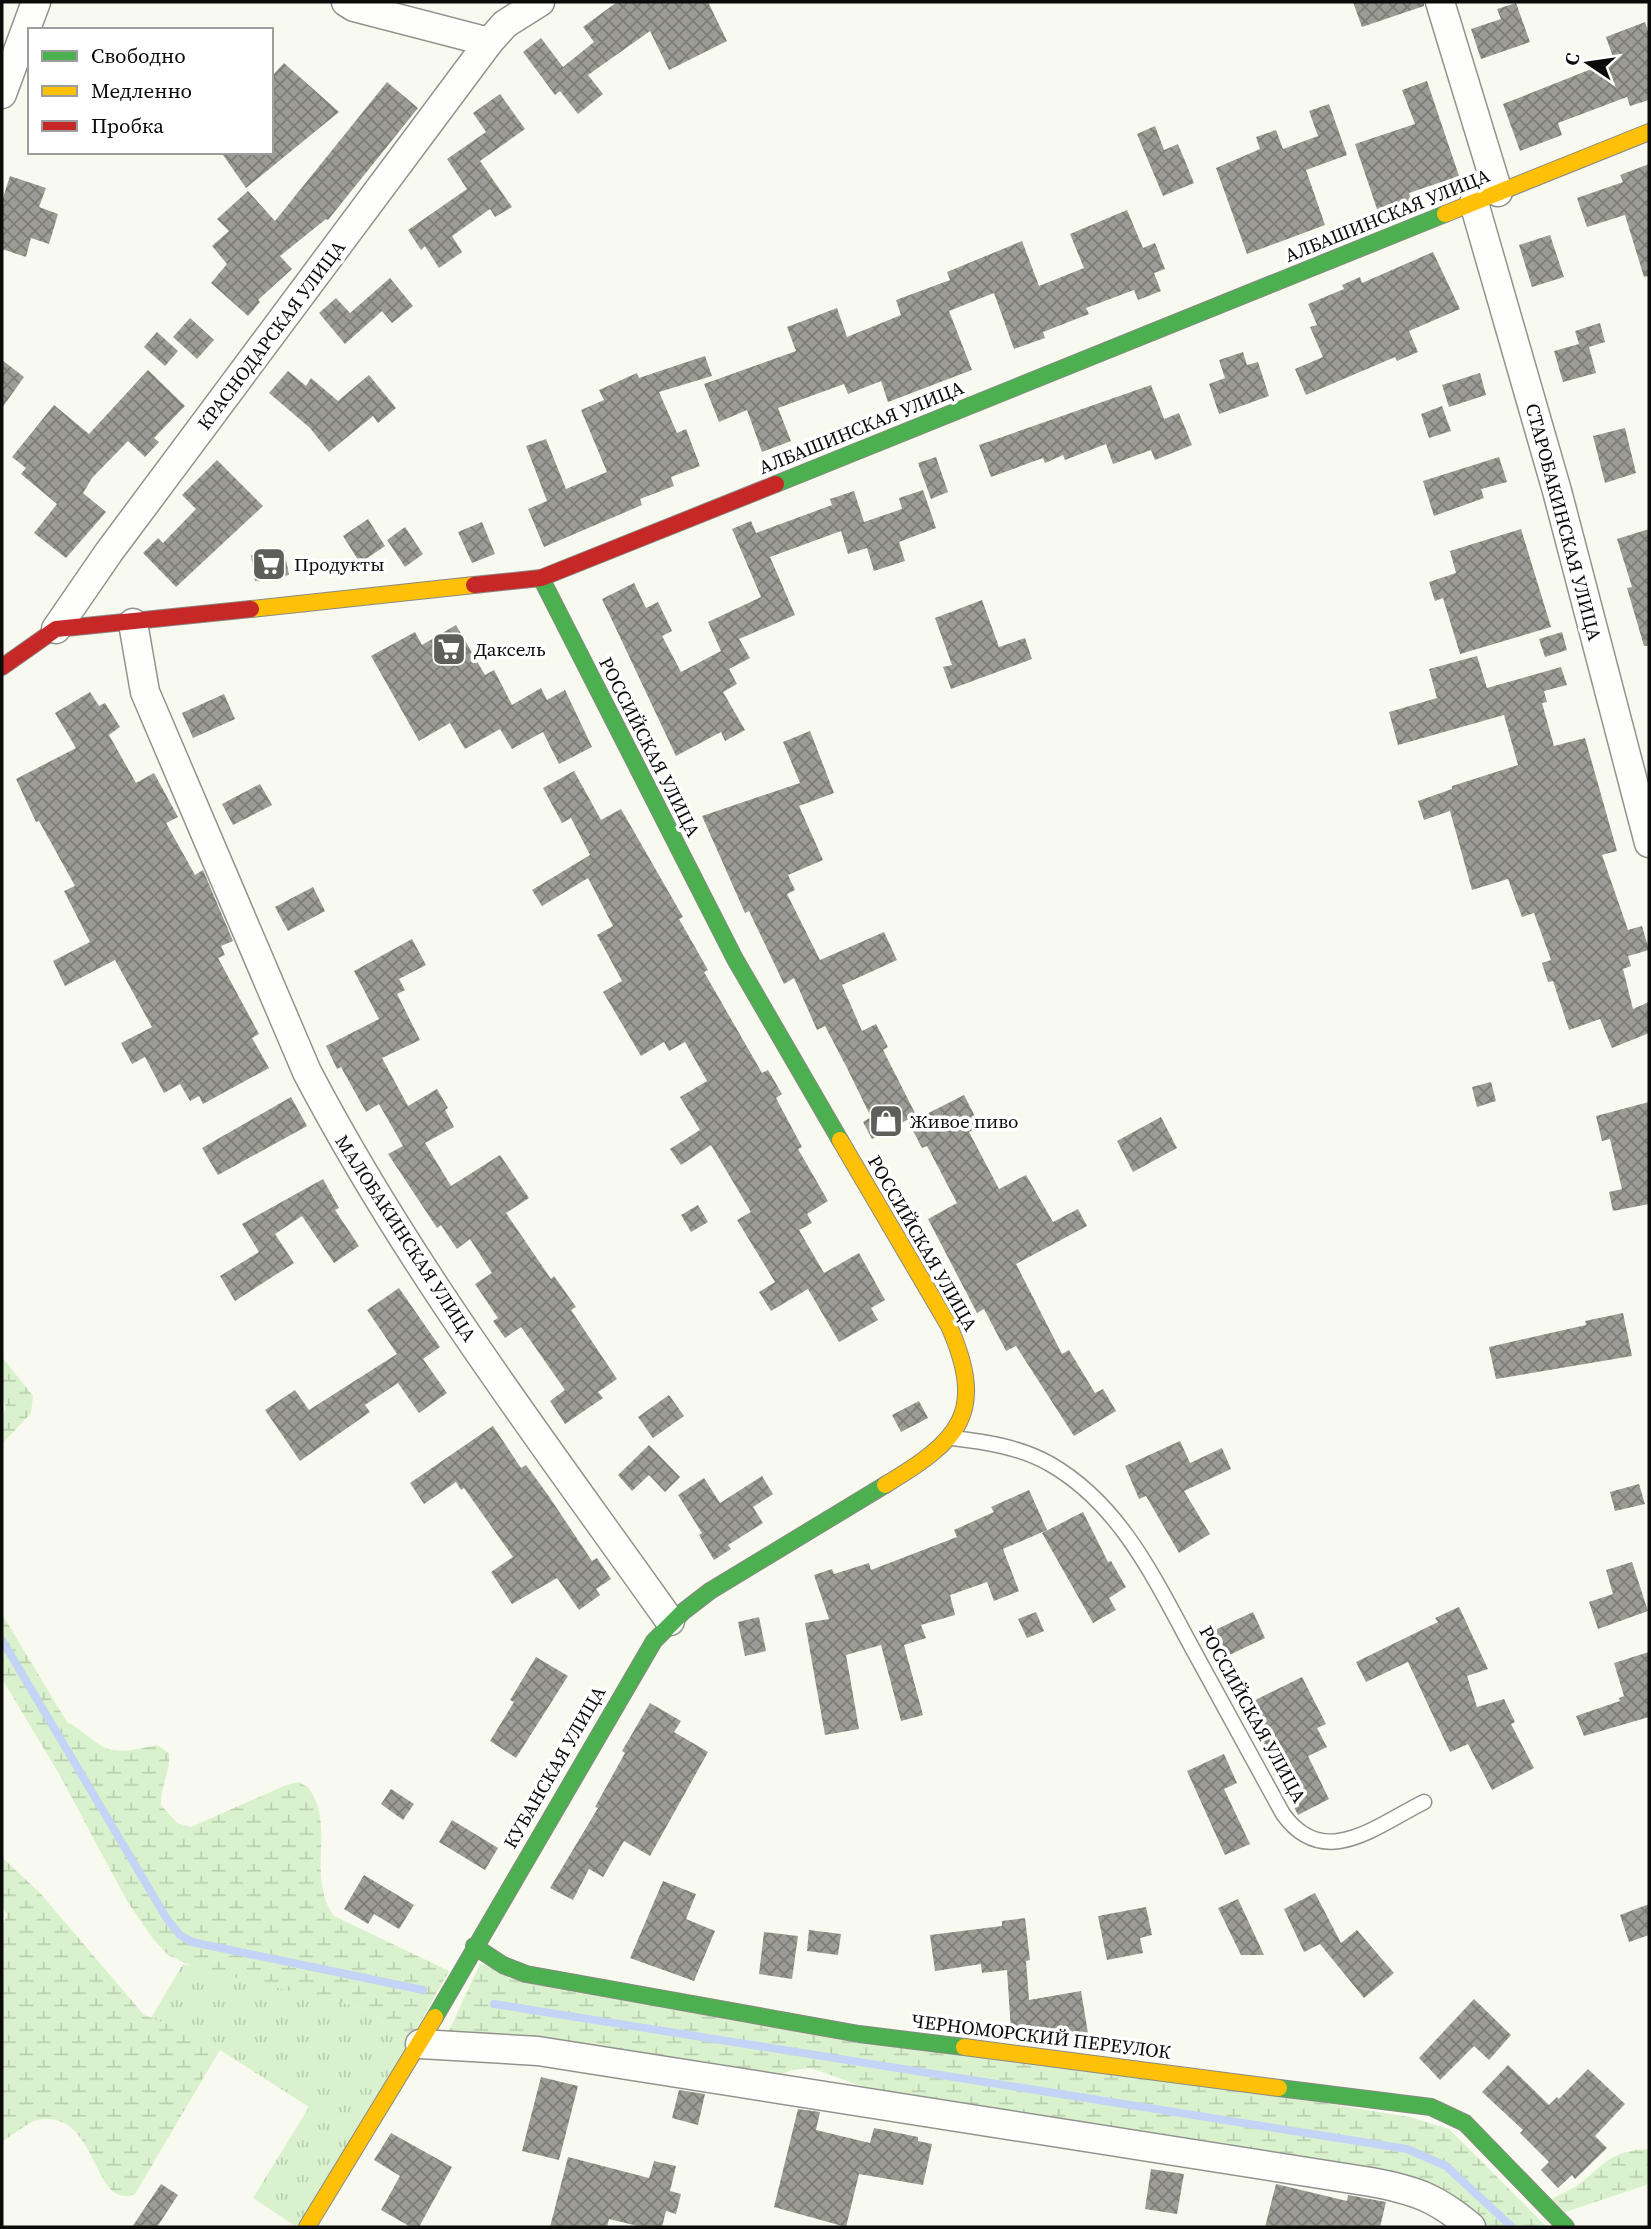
<svg xmlns="http://www.w3.org/2000/svg" width="1651" height="2229" font-family="'Source Serif 4',serif">
	<style>
		.grass { fill: url(#grass-tufts) }
		.wetland { fill: url(#wetland-marsh) }
		.lines { fill: none; stroke-linecap: round; stroke-linejoin: round }
		.stream { stroke: #c3d4f6; stroke-width: 8 }
		.building { fill: url(#building-cross-hatch) }
		.lane-casing { stroke: #92938e; stroke-width: 17 }
		.street-casing { stroke: #92938e; stroke-width: 31 }
		.fast-casing { stroke: #898984; stroke-width: 18 }
		.slow-casing { stroke: #898984; stroke-width: 18 }
		.jam-casing { stroke: #898984; stroke-width: 18 }
		.lane { stroke: #fefefd; stroke-width: 14 }
		.street { stroke: #fefefd; stroke-width: 28 }
		.fast { stroke: #4caf50; stroke-width: 16 }
		.slow { stroke: #ffc107; stroke-width: 16 }
		.jam { stroke: #c62828; stroke-width: 16 }
		.labels { text-anchor: middle; dominant-baseline: central; stroke-width: 7; stroke-linejoin: round; paint-order: stroke }
		.street-label { font-size: 19px; fill: #0b0b0b; stroke: #fff }
		.poi-label { font-size: 19px; fill: #0b0b0b; stroke: #fff; text-anchor: start }
	</style>
	<defs>
		<pattern id="grass-tufts" width="24" height="20" patternUnits="userSpaceOnUse" patternTransform="scale(1.75)"><rect width="24" height="20" fill="#d9f2cd"/><path d="M3 7l-1-3M5 7V3M7 7l1-3M15 17l-1-3M17 17v-4M19 17l1-3" fill="none" stroke="#b9ceaf"/></pattern>
		<pattern id="wetland-marsh" width="20" height="14" patternUnits="userSpaceOnUse" patternTransform="scale(1.75)"><rect width="20" height="14" fill="#d9f2cd"/><path d="M1 5h8M5 5V1M11 12h8M15 12V8" fill="none" stroke="#b9ceaf"/></pattern>
		<pattern id="building-cross-hatch" width="8" height="8" patternUnits="userSpaceOnUse" patternTransform="scale(1.75)"><rect width="8" height="8" fill="#9c9c95"/><path d="M0 0l8 8M0 8l8-8" fill="none" stroke="#7d7d78"/></pattern>
	</defs>
	<rect width="100%" height="100%" fill="#f9faef"/>
	<!-- grass -->
	<polygon class="grass" points="183,1964 360,2007 373,2013 408,2044 297,2227 253,2198 309,2107 220,2050 151,2018"/>
	<!-- wetland -->
	<g class="wetland">
		<polygon points="2,1357 33,1396 31,1413 2,1444 2,1417 6,1408 2,1394"/>
		<path d="M2,1614l65,108c15,7 25,20 39,26 15,6 36,0 51,-3l12,8c2,18 -9,33 -8,52l16,18 14,4 95,-42 12,-3 10,5c4,6 8,13 10,20 10,37 -8,76 16,109l115,55 -41,73 -35,-31 -13,-6 -162,-38 -30,-14 -15,-16 -26,-38 -69,-129 -56,-93z"/>
		<path d="M2,1857l39,37 103,121 39,15 37,20 -85,144c-42,17 -36,-77 -90,-75 -17,0 -29,16 -43,22v-215l5,-11 -5,-10z"/>
		<polygon points="480,1964 1409,2117 1449,2129 1547,2227 1481,2227 1448,2199 900,2100 811,2068 792,2070 768,2080 446,2037"/>
		<path d="M1649,2149v35l-84,28 -13,-13c10,-6 21,-10 30,-17 27,-22 30,-31 67,-33z"/>
	</g>
	<g class="lines">
		<!-- stream -->
		<g class="stream">
			<polyline points="2,1640 167,1919 180,1935 192,1942 423,1990"/>
			<polyline points="494,2004 1407,2149 1446,2166 1512,2227"/>
		</g>
	</g>
	<!-- building -->
	<g class="building">
		<polygon points="617,2 708,2 727,41 669,70 650,31 588,75 603,94 578,114 560,91 555,95 523,52 541,38 563,67 594,42 583,27"/>
		<polygon points="1353,2 1424,2 1424,6 1362,27"/>
		<polygon points="1516,3 1530,42 1481,59 1471,29 1501,19 1497,9"/>
		<polygon points="1645,22 1649,34 1649,100 1630,106 1627,97 1558,123 1562,135 1520,151 1503,104 1614,60 1606,37"/>
		<polygon points="284,63 339,112 246,188 221,152 271,152 271,77"/>
		<polygon points="1427,81 1459,176 1409,193 1411,200 1378,212 1355,144 1415,124 1402,90"/>
		<polygon points="387,82 418,108 328,220 326,219 280,256 292,269 258,300 260,302 248,316 211,283 227,264 212,246 229,231 217,219 248,191 275,221"/>
		<polygon points="500,94 525,129 480,161 512,207 495,217 490,209 452,236 462,252 439,268 425,246 421,250 408,230 467,189 447,159 486,132 473,113"/>
		<polygon points="1329,104 1347,155 1306,170 1325,225 1247,254 1216,168 1260,149 1256,137 1276,130 1283,149 1318,136 1309,111"/>
		<polygon points="1155,126 1164,150 1178,144 1194,183 1163,196 1137,134"/>
		<polygon points="1649,164 1649,276 1644,277 1625,215 1587,227 1577,198 1623,182 1620,175"/>
		<polygon points="10,176 46,188 39,207 58,214 49,244 31,238 26,257 2,249 2,201"/>
		<polygon points="1127,210 1143,248 1155,243 1165,269 1154,273 1161,291 1138,300 1134,290 1086,308 1089,314 1043,332 1045,338 1014,349 994,293 949,311 972,370 888,402 881,381 848,394 844,384 778,408 791,441 762,452 747,410 719,422 704,384 796,351 787,327 837,308 847,337 901,315 896,300 950,280 947,272 1022,241 1039,286 1084,268 1070,234"/>
		<polygon points="1550,235 1564,277 1532,287 1519,245"/>
		<polygon points="1433,252 1460,309 1409,331 1418,352 1397,361 1395,357 1306,395 1295,369 1323,357 1310,327 1317,325 1308,304 1344,289 1342,285 1360,277 1362,283"/>
		<polygon points="390,278 413,306 392,323 382,311 345,344 319,313 336,298 350,313"/>
		<polygon points="190,318 214,340 197,359 173,337"/>
		<polygon points="1600,323 1605,342 1589,347 1596,373 1563,382 1554,351 1579,344 1575,331"/>
		<polygon points="157,332 178,351 165,366 144,347"/>
		<polygon points="1243,352 1247,365 1258,362 1269,396 1219,414 1209,384 1225,378 1219,360"/>
		<polygon points="705,356 712,376 659,392 677,433 686,429 700,466 671,477 674,486 640,499 642,505 544,547 528,509 547,501 526,446 546,439 566,489 607,472 581,410 604,400 599,390 637,373 639,378"/>
		<polygon points="2,360 24,377 2,408"/>
		<polygon points="148,370 185,406 154,438 159,442 145,457 128,441 92,478 83,493 106,512 66,558 34,533 57,504 21,474 26,468 12,457 54,405 89,434"/>
		<polygon points="288,371 306,386 311,378 338,401 369,375 396,408 378,423 373,416 329,452 310,428 269,393"/>
		<polygon points="1480,373 1486,395 1449,407 1442,385"/>
		<polygon points="1151,385 1164,419 1179,413 1192,445 1155,460 1151,450 1113,464 1106,444 1065,460 1063,455 1045,463 1043,458 991,477 979,445"/>
		<polygon points="1442,406 1451,431 1429,438 1421,414"/>
		<polygon points="1625,428 1636,473 1605,483 1593,436"/>
		<polygon points="936,457 948,492 931,499 918,463"/>
		<polygon points="1499,457 1507,482 1481,489 1484,498 1434,516 1423,481"/>
		<polygon points="217,460 263,506 176,587 143,553 158,538 163,543 196,509 182,495"/>
		<polygon points="923,490 936,528 899,542 905,561 874,571 867,548 848,554 841,531 770,557 795,615 739,639 750,658 729,669 737,684 723,692 745,730 725,741 721,732 676,756 602,599 634,583 646,608 658,602 672,631 662,636 681,672 721,651 708,622 761,597 732,529 751,521 756,533 832,505 830,499 854,491 864,522 902,509 899,498"/>
		<polygon points="368,519 385,546 360,563 343,536"/>
		<polygon points="482,522 495,554 472,563 458,532"/>
		<polygon points="405,527 423,554 405,567 387,540"/>
		<polygon points="1521,529 1551,627 1460,654 1443,598 1435,601 1429,582 1456,573 1450,551"/>
		<polygon points="1649,529 1649,646 1644,646 1627,588 1632,587 1617,539"/>
		<polygon points="284,550 289,575 255,581 251,555"/>
		<polygon points="982,600 999,647 1025,638 1032,659 951,689 943,667 952,665 935,618"/>
		<polygon points="456,625 485,675 494,670 512,705 541,688 547,700 565,690 592,747 559,764 543,732 512,749 500,729 465,749 450,723 419,741 371,656 415,632 422,645"/>
		<polygon points="1562,632 1567,650 1545,657 1539,639"/>
		<polygon points="1477,656 1487,688 1561,667 1567,685 1544,691 1547,702 1542,703 1554,746 1585,738 1617,851 1602,855 1628,930 1642,926 1649,950 1628,956 1631,966 1623,969 1633,1009 1649,1002 1649,1033 1612,1048 1600,1019 1569,1030 1553,981 1548,982 1542,963 1551,960 1534,913 1522,917 1508,879 1472,890 1450,811 1424,820 1418,801 1452,789 1452,786 1518,765 1504,715 1398,745 1389,712 1437,698 1429,669"/>
		<polygon points="90,692 99,706 105,703 120,727 109,735 136,783 154,773 178,817 166,823 195,875 203,870 233,941 221,946 225,955 218,958 259,1034 252,1038 269,1068 203,1104 199,1096 190,1101 180,1084 164,1093 145,1057 132,1064 121,1043 152,1027 115,960 65,986 53,961 90,942 64,891 75,886 39,821 36,822 16,779 76,748 55,713"/>
		<polygon points="224,694 235,719 193,738 182,713"/>
		<polygon points="810,731 834,793 799,806 823,860 788,875 795,890 787,894 820,960 884,932 897,960 842,985 862,1031 876,1024 888,1047 883,1050 916,1115 872,1139 863,1122 871,1117 847,1068 825,1026 817,1030 794,978 784,984 749,911 745,913 702,816 800,783 783,742"/>
		<polygon points="574,771 601,820 621,809 683,917 679,919 708,970 704,972 762,1073 768,1070 782,1094 776,1098 802,1147 798,1149 828,1201 807,1214 812,1223 799,1230 824,1273 859,1253 885,1300 871,1308 878,1320 839,1342 808,1289 771,1311 759,1292 775,1282 737,1220 751,1212 711,1145 681,1165 670,1149 700,1130 680,1097 707,1081 685,1042 669,1051 664,1042 641,1056 603,992 622,981 597,935 613,926 588,878 542,906 532,890 590,855 571,818 562,823 543,788"/>
		<polygon points="260,784 272,805 233,825 222,804"/>
		<polygon points="313,887 325,911 288,931 275,907"/>
		<polygon points="412,939 426,965 399,979 405,990 397,994 420,1040 382,1058 408,1106 437,1089 448,1108 445,1110 454,1127 425,1143 451,1186 500,1155 529,1198 506,1213 551,1279 554,1276 576,1307 571,1310 617,1379 598,1392 603,1398 565,1424 550,1401 565,1390 521,1327 505,1338 493,1321 498,1318 475,1284 492,1273 470,1239 457,1249 441,1225 437,1228 388,1154 403,1146 379,1104 366,1112 341,1067 337,1069 326,1046 379,1019 354,971"/>
		<polygon points="1491,1082 1496,1101 1477,1107 1472,1087"/>
		<polygon points="964,1095 980,1126 969,1132 999,1189 1026,1175 1053,1222 1078,1209 1087,1226 1016,1264 1062,1354 1069,1350 1095,1393 1103,1389 1116,1411 1074,1436 1016,1346 1006,1351 984,1309 977,1313 928,1219 957,1203 927,1146 922,1148 909,1123"/>
		<polygon points="291,1097 307,1126 218,1175 202,1148"/>
		<polygon points="1649,1102 1649,1204 1613,1211 1609,1192 1622,1189 1610,1139 1602,1141 1596,1116"/>
		<polygon points="1161,1117 1177,1148 1133,1172 1117,1141"/>
		<polygon points="323,1179 339,1208 335,1210 359,1246 334,1263 302,1216 275,1234 294,1263 235,1301 220,1276 259,1252 242,1224"/>
		<polygon points="698,1205 708,1222 691,1232 681,1215"/>
		<polygon points="399,1288 440,1347 423,1359 447,1393 419,1413 398,1383 365,1405 370,1412 300,1461 265,1410 295,1390 309,1410 397,1354 367,1310"/>
		<polygon points="1623,1313 1632,1356 1496,1379 1489,1347 1586,1325 1585,1321"/>
		<polygon points="669,1395 684,1416 653,1438 638,1417"/>
		<polygon points="919,1401 928,1418 901,1432 892,1415"/>
		<polygon points="493,1426 521,1468 526,1465 548,1495 592,1561 597,1558 611,1579 596,1589 600,1595 579,1610 557,1578 512,1604 491,1572 513,1557 464,1488 461,1490 456,1482 424,1504 410,1483"/>
		<polygon points="1180,1441 1190,1463 1222,1448 1231,1469 1184,1491 1210,1534 1179,1553 1146,1496 1139,1499 1125,1466"/>
		<polygon points="649,1445 680,1477 665,1492 649,1475 632,1491 618,1475"/>
		<polygon points="762,1476 773,1494 753,1507 763,1523 728,1545 731,1549 714,1560 699,1535 702,1533 678,1495 704,1478 720,1503"/>
		<polygon points="1639,1484 1645,1504 1615,1511 1610,1492"/>
		<polygon points="1029,1490 1047,1530 1003,1549 1019,1591 994,1601 987,1582 950,1595 955,1615 921,1625 926,1638 904,1645 923,1715 901,1721 881,1645 846,1655 859,1729 825,1735 805,1623 829,1619 814,1575 832,1569 834,1574 869,1563 871,1570 957,1537 954,1530 994,1512 991,1507"/>
		<polygon points="1083,1512 1108,1562 1111,1561 1126,1587 1109,1598 1116,1610 1093,1623 1042,1533"/>
		<polygon points="1632,1562 1648,1611 1598,1629 1589,1602 1613,1594 1606,1570"/>
		<polygon points="1459,1607 1488,1669 1467,1676 1477,1707 1504,1699 1515,1722 1511,1724 1534,1768 1492,1790 1468,1744 1450,1752 1408,1662 1366,1682 1356,1662 1438,1622 1435,1618"/>
		<polygon points="1036,1612 1044,1631 1027,1638 1018,1619"/>
		<polygon points="1253,1612 1265,1638 1223,1658 1211,1632"/>
		<polygon points="759,1617 766,1651 745,1656 738,1622"/>
		<polygon points="1649,1652 1649,1717 1584,1736 1576,1716 1620,1701 1619,1698 1624,1696 1614,1663"/>
		<polygon points="536,1657 568,1676 516,1758 490,1741 514,1702 510,1700"/>
		<polygon points="1302,1677 1326,1724 1317,1728 1327,1747 1308,1756 1329,1799 1298,1815 1243,1706"/>
		<polygon points="650,1703 681,1721 674,1732 708,1752 650,1856 624,1841 603,1877 589,1869 573,1900 550,1888 598,1808 595,1807 625,1753 622,1751"/>
		<polygon points="1224,1754 1237,1783 1224,1789 1250,1844 1225,1855 1187,1771"/>
		<polygon points="391,1789 414,1804 403,1820 381,1804"/>
		<polygon points="452,1820 498,1848 485,1870 439,1842"/>
		<polygon points="364,1875 414,1905 399,1929 374,1914 368,1924 344,1909"/>
		<polygon points="663,1881 696,1894 686,1919 715,1931 694,1981 630,1958"/>
		<polygon points="1315,1893 1341,1943 1357,1930 1394,1973 1364,1998 1320,1944 1304,1952 1284,1909"/>
		<polygon points="1238,1899 1264,1955 1241,1955 1218,1908"/>
		<polygon points="1649,1904 1649,1935 1629,1942 1620,1915"/>
		<polygon points="1146,1907 1152,1935 1140,1938 1143,1953 1107,1960 1098,1916"/>
		<polygon points="1025,1918 1030,1960 1026,1961 1029,2000 1081,1991 1089,2039 1011,2031 1007,1970 982,1973 981,1964 935,1971 930,1935 1002,1926 1002,1921"/>
		<polygon points="809,1930 841,1934 838,1955 807,1951"/>
		<polygon points="764,1932 798,1936 792,1979 759,1974"/>
		<polygon points="1474,1999 1511,2035 1489,2060 1474,2046 1440,2080 1419,2058"/>
		<polygon points="1508,2065 1549,2105 1557,2097 1559,2099 1588,2069 1625,2104 1595,2136 1607,2148 1575,2179 1572,2175 1558,2188 1541,2170 1549,2162 1520,2133 1523,2130 1482,2092"/>
		<polygon points="541,2077 578,2086 559,2160 522,2151"/>
		<polygon points="679,2090 705,2094 698,2125 672,2118"/>
		<polygon points="798,2109 820,2112 816,2130 870,2143 874,2128 918,2137 918,2141 932,2144 923,2185 859,2174 846,2227 774,2207"/>
		<polygon points="391,2133 452,2167 419,2227 411,2227 381,2210 400,2176 374,2160"/>
		<polygon points="568,2157 649,2178 654,2161 676,2166 670,2191 681,2194 676,2214 666,2211 662,2227 642,2227 609,2219 607,2227 550,2227"/>
		<polygon points="1151,2169 1184,2174 1177,2214 1145,2209"/>
		<polygon points="161,2184 178,2195 157,2227 132,2227"/>
		<polygon points="1276,2184 1347,2201 1348,2195 1386,2202 1380,2227 1265,2227"/>
	</g>
	<g class="lines">
		<!-- lane casing -->
		<g class="lane-casing">
			<path id="lane" d="M953,1438c33,4 67,9 97,26 73,42 107,120 146,191 29,53 58,106 87,159 41,57 93,12 141,-12"/>
		</g>
		<!-- street casing -->
		<g class="street-casing">
			<g id="street">
				<polyline points="346,2 354,7 489,42"/>
				<polyline points="1440,2 1498,192"/>
				<polyline points="2,94 36,2"/>
				<polyline points="1474,203 1557,491 1649,843"/>
				<path d="M133,623l12,69 162,380c102,195 236,370 363,549"/>
				<polyline points="56,629 109,552 489,42 505,24 540,2"/>
				<path d="M420,2044l118,7 833,131c44,8 66,16 100,45"/>
			</g>
		</g>
		<!-- fast casing -->
		<g class="fast-casing">
			<g id="fast">
				<polyline points="776,484 1445,214"/>
				<polyline points="541,578 735,959 840,1140"/>
				<polyline points="474,1946 503,1965 526,1974 859,2034 964,2047"/>
				<polyline points="435,2017 654,1641 684,1611 710,1591 885,1485"/>
				<polyline points="1279,2088 1431,2107 1465,2123 1566,2227"/>
			</g>
		</g>
		<!-- slow casing -->
		<g class="slow-casing">
			<g id="slow">
				<polyline points="1445,214 1649,132"/>
				<polyline points="251,609 474,585"/>
				<path d="M840,1140l109,186c38,87 11,114 -64,159"/>
				<polyline points="964,2047 1279,2088"/>
				<polyline points="307,2227 435,2017"/>
			</g>
		</g>
		<!-- jam casing -->
		<g class="jam-casing">
			<g id="jam">
				<polyline points="474,585 541,578 776,484"/>
				<polyline points="2,667 56,629 251,609"/>
			</g>
		</g>
		<!-- lane -->
		<use href="#lane" class="lane"/>
		<!-- street -->
		<use href="#street" class="street"/>
		<!-- fast -->
		<use href="#fast" class="fast"/>
		<!-- slow -->
		<use href="#slow" class="slow"/>
		<!-- jam -->
		<use href="#jam" class="jam"/>
	</g>
	<!-- icons -->
	<defs>
		<g id="supermarket-square" transform="scale(1.75)"><rect x="-9" y="-9" width="18" height="18" rx="4" fill="#5e5f5b" stroke="#fff"/><path d="M-6-5.5h2.5l.6 2H6L4.5 2H-2.5L-4.4-4H-6ZM-1.5 3.2a1.3 1.3 0 1 0 .1 0ZM3 3.2a1.3 1.3 0 1 0 .1 0Z" fill="#fff"/></g>
		<g id="shop-square" transform="scale(1.75)"><rect x="-9" y="-9" width="18" height="18" rx="4" fill="#5e5f5b" stroke="#fff"/><path d="M-5-2.5h2.3a2.7 3.5 0 0 1 5.4 0H5L5.5 6h-11ZM-1.5-2.5h3a1.5 2.3 0 0 0-3 0Z" fill="#fff"/></g>
	</defs>
	<g fill-rule="evenodd">
		<use href="#supermarket-square" x="269" y="564"/>
		<use href="#supermarket-square" x="449" y="649"/>
		<use href="#shop-square" x="886" y="1121"/>
	</g>
	<g class="labels">
		<!-- street labels -->
		<g class="street-label">
			<text transform="translate(1387 215) rotate(-22)">АЛБАШИНСКАЯ УЛИЦА</text>
			<text transform="translate(271 335) rotate(-53)">КРАСНОДАРСКАЯ УЛИЦА</text>
			<text transform="translate(861 427) rotate(-22)">АЛБАШИНСКАЯ УЛИЦА</text>
			<text transform="translate(1564 522) rotate(75)">СТАРОБАКИНСКАЯ УЛИЦА</text>
			<text transform="translate(650 747) rotate(63)">РОССИЙСКАЯ УЛИЦА</text>
			<text transform="translate(406 1238) rotate(57)">МАЛОБАКИНСКАЯ УЛИЦА</text>
			<text transform="translate(923 1243) rotate(60)">РОССИЙСКАЯ УЛИЦА</text>
			<text transform="translate(1253 1714) rotate(61)">РОССИЙСКАЯ УЛИЦА</text>
			<text transform="translate(554 1767) rotate(-60)">КУБАНСКАЯ УЛИЦА</text>
			<text transform="translate(1041 2036) rotate(7)">ЧЕРНОМОРСКИЙ ПЕРЕУЛОК</text>
		</g>
		<!-- poi labels -->
		<g class="poi-label">
			<text x="294" y="564">Продукты</text>
			<text x="474" y="649">Даксель</text>
			<text x="910" y="1121">Живое пиво</text>
		</g>
	</g>
	<!-- border -->
	<rect width="1651" height="2229" fill="none" stroke="#0b0b0b" stroke-width="7"/>
	<!-- legend -->
	<rect x="28" y="28" width="245" height="126" fill="#ffffff" stroke="#9d9d9d" stroke-width="2"/>
	<rect x="42" y="51" width="35" height="10" fill="#4caf50" stroke="#9d9d9d" stroke-width="2"/>
	<text x="91" y="63" font-size="21" fill="#0b0b0b">Свободно</text>
	<rect x="42" y="86" width="35" height="10" fill="#ffc107" stroke="#9d9d9d" stroke-width="2"/>
	<text x="91" y="98" font-size="21" fill="#0b0b0b">Медленно</text>
	<rect x="42" y="121" width="35" height="10" fill="#c62828" stroke="#9d9d9d" stroke-width="2"/>
	<text x="91" y="133" font-size="21" fill="#0b0b0b">Пробка</text>
	<!-- north arrow -->
	<g transform="translate(1588 63) rotate(283)" stroke="#ffffff" stroke-width="5" paint-order="stroke">
	<path d="M0-5L12 26L0 18L-12 26Z" fill="#0b0b0b"/>
	<text y="-10" font-size="19" font-weight="bold" text-anchor="middle" fill="#0b0b0b">С</text>
	</g>
</svg>
